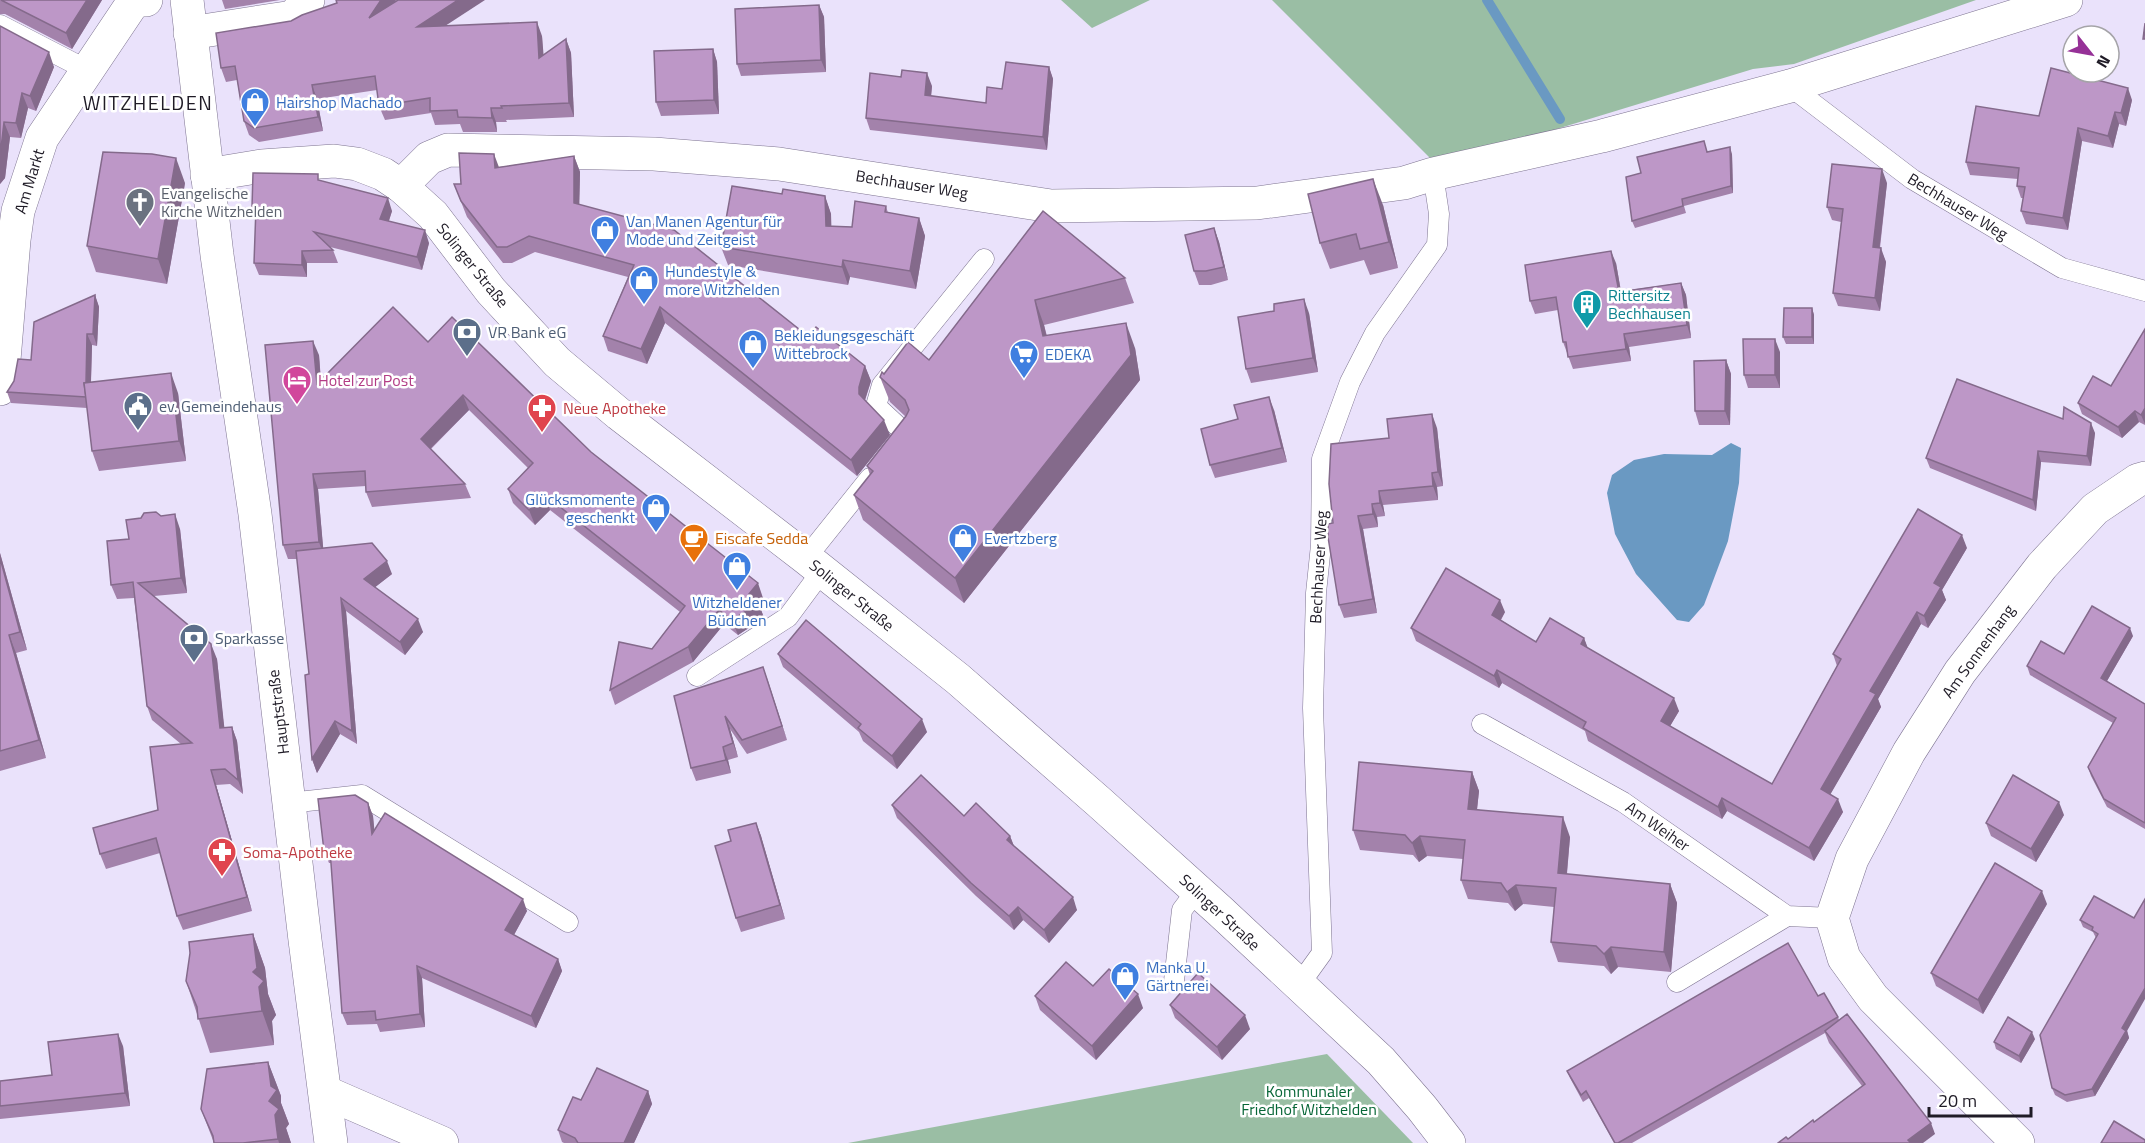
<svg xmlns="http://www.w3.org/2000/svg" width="2145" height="1143" font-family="'Titillium Web',sans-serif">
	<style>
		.green { fill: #9abea4 }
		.water { fill: #6a99c2 }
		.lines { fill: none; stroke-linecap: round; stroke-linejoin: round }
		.stream { stroke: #6a99c2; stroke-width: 10 }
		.service-casing { stroke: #7e7491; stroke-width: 21 }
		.minor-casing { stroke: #7e7491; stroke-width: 34 }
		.secondary-casing { stroke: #7e7491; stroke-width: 34 }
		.service { stroke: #fff; stroke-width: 20 }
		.minor { stroke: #fff; stroke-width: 33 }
		.secondary { stroke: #fff; stroke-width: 33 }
		.wall { fill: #a382ab }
		.shaded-wall { fill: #846a8b }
		.building { fill: #bd97c7; stroke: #846a8b; stroke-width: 1.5 }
		.labels { text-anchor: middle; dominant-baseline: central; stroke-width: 5; stroke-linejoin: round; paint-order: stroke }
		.shop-label { font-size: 16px; fill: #366cbe; stroke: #fff; text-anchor: start }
		.street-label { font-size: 16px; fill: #1f1b26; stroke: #fff }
		.worship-label { font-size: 16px; fill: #5b616d; stroke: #fff; text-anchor: start }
		.culture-label { font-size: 16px; fill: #0d838f; stroke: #fff; text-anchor: start }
		.service-label { font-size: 16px; fill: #4e5e75; stroke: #fff; text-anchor: start }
		.hotel-label { font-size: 16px; fill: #b23c85; stroke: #fff; text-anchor: start }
		.health-label { font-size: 16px; fill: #be3a42; stroke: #fff; text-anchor: start }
		.food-label { font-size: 16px; fill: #c56008; stroke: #fff; text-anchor: start }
		.park-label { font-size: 16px; fill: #076637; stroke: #fff }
		.quarter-label { font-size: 20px; letter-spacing: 1.5px; fill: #1f1b26; stroke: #fff }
	</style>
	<rect width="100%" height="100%" fill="#eae2fb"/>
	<!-- green -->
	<g class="green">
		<polygon points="1061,0 1150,0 1092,28"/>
		<polygon points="1272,0 1976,0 1794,64 1753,69 1488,150 1435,163"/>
		<polygon points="1327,1054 1413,1143 848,1143"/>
	</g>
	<!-- water -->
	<polygon class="water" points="1731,443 1741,448 1739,483 1728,541 1704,605 1689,622 1677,620 1636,574 1615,534 1607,493 1612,475 1634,460 1664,454 1712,455"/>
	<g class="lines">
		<!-- stream -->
		<polyline class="stream" points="1487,0 1560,119"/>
		<!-- service casing -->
		<g class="service-casing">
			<g id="service">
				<polyline points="0,25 87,70"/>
				<polyline points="1790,86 1912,179 2062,268 2145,291"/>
				<polyline points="896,446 906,434 876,406 882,385 984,259"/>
				<polyline points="806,558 870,478"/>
				<polyline points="697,676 788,617 822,571"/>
				<polyline points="1482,724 1623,802 1787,916 1832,918"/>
				<polyline points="289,803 362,795 568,922"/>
				<polyline points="1174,981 1182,910 1197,890"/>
				<polyline points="1677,982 1787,916"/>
				<polyline points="1299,985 1322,953 1313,708 1316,593 1321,545 1322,459 1350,382 1375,333 1437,245 1439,214 1433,174"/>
			</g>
		</g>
		<!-- minor casing -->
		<g class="minor-casing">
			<g id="minor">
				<polyline points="190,33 293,17 308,0"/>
				<polyline points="401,186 429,158 448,150 654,154 779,164 1051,206 1257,203 1404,183 1433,174 1602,136 1790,86 2066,0"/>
				<polyline points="0,389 3,372 14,240 18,211 42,138 134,1"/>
				<polyline points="325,1092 442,1143"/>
				<polyline points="2018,1143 1873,998 1844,958 1832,918 1852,859 1909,752 1960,672 2042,566 2095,509 2138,480 2145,478"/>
			</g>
		</g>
		<!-- secondary casing -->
		<g class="secondary-casing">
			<g id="secondary">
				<polyline points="133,0 146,0"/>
				<polyline points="187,0 217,255 255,514 305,940 331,1143"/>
				<polyline points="207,175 262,166 334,161 357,164 383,174 401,186 433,215 491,291 557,362 619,414 806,558 958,679 1099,802 1220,911 1381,1061 1422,1108 1449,1143"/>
			</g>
		</g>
		<!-- service -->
		<use href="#service" class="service"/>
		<!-- minor -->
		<use href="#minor" class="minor"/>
		<!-- secondary -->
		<use href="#secondary" class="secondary"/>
	</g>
	<!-- wall -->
	<g class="wall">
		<polygon points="0,0 102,0 72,49 5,14 0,14"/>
		<polygon points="222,0 280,0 225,9"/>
		<polygon points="396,0 394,2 445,26 542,36 543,56 566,39 571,53 574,117 506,120 507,122 496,122 497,132 463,132 460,124 435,125 431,113 385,120 379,106 377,90 317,99 323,131 259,142 249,135 244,121 237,80 226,82 221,68 291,21 337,3"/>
		<polygon points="819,5 824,17 826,72 741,76 737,64"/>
		<polygon points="0,26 54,67 36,111 28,108 21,138 10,137 5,178 0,184"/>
		<polygon points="713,49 717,62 719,114 661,116 656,102"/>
		<polygon points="1049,67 1053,79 1047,150 870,130 866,118 932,86 931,96 986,103 1002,89"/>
		<polygon points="2132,100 2126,126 2119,124 2113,148 2082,141 2068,230 2026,224 2021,211 2023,198 2021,198 2017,186 2018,179 1970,175 1966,162"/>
		<polygon points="1708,152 1732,154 1733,193 1684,206 1686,213 1635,228 1632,221 1641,173"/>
		<polygon points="574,156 580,172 579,205 809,337 865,366 871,381 865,400 890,435 857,476 665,323 647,364 608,351 603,336 628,277 535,252 512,263 503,263 467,217 454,184 461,184 499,167"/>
		<polygon points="320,181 392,211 389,221 429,243 422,270 330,247 333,250 338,263 307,263 307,277 259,275 254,263 256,217 252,207"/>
		<polygon points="185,183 167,284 96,272 87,246"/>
		<polygon points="1887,183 1880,248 1886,262 1880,311 1838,306 1833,293 1841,222 1832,220 1827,207"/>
		<polygon points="825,196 831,214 831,226 852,227 886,206 888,213 919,218 925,236 916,289 850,277 848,285 728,265 721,247"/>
		<polygon points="1383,205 1398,268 1370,275 1364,260 1330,269 1320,243"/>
		<polygon points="1043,211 1125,278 1134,303 1044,325 1047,336 1135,348 1140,380 964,603 863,520 854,495 870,475 867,466 906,417 890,402 880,377 884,374 929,360"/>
		<polygon points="1214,228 1219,242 1228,280 1211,285 1199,285 1194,271"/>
		<polygon points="1616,263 1621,291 1681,283 1686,295 1691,338 1629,347 1631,361 1573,369 1563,342 1558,310 1535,314 1530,301"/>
		<polygon points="95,295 99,307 97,346 92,345 91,383 178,393 186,461 99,471 92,451 87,408 11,403 7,392 31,360"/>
		<polygon points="1812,308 1814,315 1814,344 1786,344 1783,337"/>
		<polygon points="1309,313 1318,372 1251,383 1246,369"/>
		<polygon points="2145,329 2145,425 2139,422 2122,438 2082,414 2078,403 2111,386"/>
		<polygon points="428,342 591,452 763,598 759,604 764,618 738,635 724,624 693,662 615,705 610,690 652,649 680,612 550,510 535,525 513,503 508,489 528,468 469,410 431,449 465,484 471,498 372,507 366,492 366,486 318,489 323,548 392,574 375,587 423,632 405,655 346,611 357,744 340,734 317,773 312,759 309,674 297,559 288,559 283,545 319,355 321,380"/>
		<polygon points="1780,352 1780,388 1748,388 1744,375"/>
		<polygon points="1726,360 1731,374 1730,425 1699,425 1695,411"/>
		<polygon points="1274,410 1287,462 1215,478 1210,465"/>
		<polygon points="2063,419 2095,433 2091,466 2041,462 2036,511 1930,468 1926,458"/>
		<polygon points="1437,428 1443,486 1437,487 1438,500 1383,505 1385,516 1377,517 1378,527 1363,529 1377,613 1344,618 1339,605 1333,523 1389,438"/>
		<polygon points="180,529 187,593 154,596 217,659 224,728 232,727 237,741 243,794 230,784 216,785 252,911 183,930 177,916 160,853 106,869 100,854 158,810 181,744 152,720 147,706 134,598 117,599 111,585 129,539"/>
		<polygon points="1967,548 1942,590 1946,600 1928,628 1921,624 1878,699 1881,707 1830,794 1843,812 1814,861 1727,811 1722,819 1588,741 1585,731 1502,683 1499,688 1416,641 1411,628 1505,612 1501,620 1536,642 1584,638 1587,647 1679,711 1670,726 1772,784 1837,666 1833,654"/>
		<polygon points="0,553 27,650 16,653 46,758 0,771"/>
		<polygon points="2133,636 2107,681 2145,704 2145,829 2107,807 2091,776 2088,767 2113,723 2030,675 2027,666 2064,654"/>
		<polygon points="778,654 927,732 897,769 863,741 859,732 783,667"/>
		<polygon points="763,667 787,740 747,754 730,729 738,757 728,760 731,773 696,781 691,768 674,696"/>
		<polygon points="1472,772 1479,791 1477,809 1570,837 1567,874 1670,884 1677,903 1671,972 1618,967 1611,974 1604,966 1558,962 1551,942 1554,907 1523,904 1515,911 1508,903 1468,899 1461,880 1463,859 1427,856 1419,862 1413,855 1360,850 1353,830"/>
		<polygon points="368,803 373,816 374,830 527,911 514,935 558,959 562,971 536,1028 422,978 425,1027 380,1032 377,1024 347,1025 342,1013 331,863 329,863 324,851"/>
		<polygon points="892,805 964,816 1010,836 1014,846 1077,910 1049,943 1023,920 1014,930 976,896 897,818"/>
		<polygon points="2064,815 2036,862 1991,836 1986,823"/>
		<polygon points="756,823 761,836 785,919 741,932 736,918 731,841"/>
		<polygon points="2094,896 2129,1038 2095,1096 2067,1102 2055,1095 2052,1088 2096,938 2093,932 2083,927 2080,920"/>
		<polygon points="2047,904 1983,1014 1936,986 1931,973"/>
		<polygon points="253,934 265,968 268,994 276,1015 272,1021 274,1045 210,1053 186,981"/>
		<polygon points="1093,986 1143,1008 1096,1060 1040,1010 1035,996"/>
		<polygon points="1818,996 1838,1017 1839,1020 1935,1134 1788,1139 1814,1122 1862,1086 1829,1043 1825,1033 1632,1143 1614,1143 1589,1098 1583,1102 1570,1078 1567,1071"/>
		<polygon points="1170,1005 1250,1029 1222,1060 1175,1018"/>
		<polygon points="2035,1039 2021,1063 1996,1049 1994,1042"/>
		<polygon points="123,1046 130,1106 0,1119 0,1081 52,1075"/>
		<polygon points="268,1062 281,1096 281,1103 289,1124 286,1128 291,1143 214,1143 201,1109"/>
		<polygon points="648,1091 652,1104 634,1143 564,1143 562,1142 558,1130 581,1100"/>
	</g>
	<!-- shaded-wall -->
	<g class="shaded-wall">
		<polygon points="87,0 102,0 72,49 66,33"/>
		<polygon points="381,0 396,0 374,32 369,18"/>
		<polygon points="458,0 485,0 422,41 417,27"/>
		<polygon points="819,5 824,17 826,72 821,60"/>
		<polygon points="537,22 542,36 545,72 539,58"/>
		<polygon points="566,39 571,53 574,117 569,103"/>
		<polygon points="713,49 717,62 719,114 714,100"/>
		<polygon points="49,52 54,67 36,111 30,96"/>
		<polygon points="1049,67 1053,79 1047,150 1043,137"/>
		<polygon points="927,73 932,86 930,107 925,95"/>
		<polygon points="312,85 317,99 323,131 318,117"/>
		<polygon points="2128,88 2132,100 2126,126 2121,113"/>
		<polygon points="22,93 28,108 21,138 16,123"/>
		<polygon points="491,108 496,122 497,132 492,118"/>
		<polygon points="2115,112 2119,124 2113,148 2108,136"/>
		<polygon points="4,122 10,137 5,178 0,184 0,157"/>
		<polygon points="2078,128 2082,141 2068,230 2063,218"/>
		<polygon points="1730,147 1732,154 1733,193 1731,186"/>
		<polygon points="494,154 500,170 495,168"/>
		<polygon points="574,156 580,172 579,219 574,203"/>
		<polygon points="176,158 185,183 167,284 158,259"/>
		<polygon points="1882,169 1887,183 1878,261 1873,247"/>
		<polygon points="1373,179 1383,205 1398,268 1389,242"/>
		<polygon points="825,196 831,214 832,244 826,226"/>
		<polygon points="388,198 392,211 385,232 380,219"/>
		<polygon points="919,218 925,236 916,289 910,271"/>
		<polygon points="1214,228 1219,242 1228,280 1224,267"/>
		<polygon points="425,230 429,243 422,270 417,257"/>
		<polygon points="1881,248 1886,262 1880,311 1875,298"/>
		<polygon points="302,251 307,263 307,277 302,265"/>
		<polygon points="1611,251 1616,263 1623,304 1619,292"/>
		<polygon points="843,260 850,277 848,285 842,267"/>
		<polygon points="1681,283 1686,295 1691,338 1687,325"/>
		<polygon points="95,295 99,307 97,346 93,334"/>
		<polygon points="1304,299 1309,313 1318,372 1313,358"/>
		<polygon points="1035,300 1044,325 1052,361 1043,336"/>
		<polygon points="660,307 665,323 647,364 641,349"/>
		<polygon points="1812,308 1814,315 1814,344 1812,337"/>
		<polygon points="1126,323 1135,348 1140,380 964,603 955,578"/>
		<polygon points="87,334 92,345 90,409 86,397"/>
		<polygon points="1624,334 1629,347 1631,361 1626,349"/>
		<polygon points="1775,339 1780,352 1780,388 1775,375"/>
		<polygon points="313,341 319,355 322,399 317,384"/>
		<polygon points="1726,360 1731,374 1730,425 1725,411"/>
		<polygon points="865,366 871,381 864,403 859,394 859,387"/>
		<polygon points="171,373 178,393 186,461 179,441"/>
		<polygon points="463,395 469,410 426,453 421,439"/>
		<polygon points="1269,397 1274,410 1287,462 1282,448"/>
		<polygon points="2145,408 2145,424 2141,415"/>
		<polygon points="2135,411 2139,422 2122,438 2118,427"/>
		<polygon points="1432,414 1437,428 1443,486 1438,472"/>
		<polygon points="884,420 890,435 857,476 851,460"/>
		<polygon points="2091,423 2095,433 2091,466 2087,456"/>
		<polygon points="2038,451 2041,462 2036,511 2033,500"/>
		<polygon points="1432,473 1437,487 1438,500 1433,486"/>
		<polygon points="313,474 318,489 324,557 319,542"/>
		<polygon points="1379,491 1383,505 1385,516 1380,503"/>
		<polygon points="545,495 550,510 535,525 529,510"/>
		<polygon points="1372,504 1377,517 1378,527 1373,514"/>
		<polygon points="175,514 180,529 187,593 181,578"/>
		<polygon points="1358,516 1363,529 1377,613 1373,599"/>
		<polygon points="1962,535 1967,548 1942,590 1946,600 1928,628 1924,616 1934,583"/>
		<polygon points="0,553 27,650 20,632 0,558"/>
		<polygon points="387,561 392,574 369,592 364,579"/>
		<polygon points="758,583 763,598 759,604 764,618 738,635 732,620 749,594"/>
		<polygon points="341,598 346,611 357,744 352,731"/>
		<polygon points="1500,600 1505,612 1496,628 1492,615"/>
		<polygon points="719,610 724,624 693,662 688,647"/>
		<polygon points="1917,612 1921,624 1878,699 1881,707 1826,802 1821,789 1870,691"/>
		<polygon points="418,619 423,632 405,655 400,642"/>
		<polygon points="2130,628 2133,636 2104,686 2101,678"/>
		<polygon points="9,635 16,653 46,758 39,740"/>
		<polygon points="1584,638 1589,651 1581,644"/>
		<polygon points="211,644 217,659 226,743 220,728"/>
		<polygon points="763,667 768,681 787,740 782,726"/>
		<polygon points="1497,670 1502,683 1499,688 1494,676"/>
		<polygon points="1674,698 1679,711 1666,733 1661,721"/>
		<polygon points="725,716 730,729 738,757 733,743"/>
		<polygon points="922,719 927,732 897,769 892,756"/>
		<polygon points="335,721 340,734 317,773 312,759"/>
		<polygon points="232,727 237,741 243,794 238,780"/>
		<polygon points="723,747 728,760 731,773 726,760"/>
		<polygon points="211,770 216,785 252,911 247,897"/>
		<polygon points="1472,772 1479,791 1475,828 1468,809"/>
		<polygon points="1722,798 1727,811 1722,819 1718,807"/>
		<polygon points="1838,799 1843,812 1814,861 1809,848"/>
		<polygon points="2059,802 2064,815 2036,862 2031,849"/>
		<polygon points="368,803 373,816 376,846 372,834"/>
		<polygon points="1563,817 1570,837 1565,893 1558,873"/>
		<polygon points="756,823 761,836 785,919 780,905"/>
		<polygon points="1010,836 1015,849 1007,840"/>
		<polygon points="1420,836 1427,856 1419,862 1412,843"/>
		<polygon points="1670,884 1677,903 1671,972 1664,952"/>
		<polygon points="1516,885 1523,904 1515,911 1507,892"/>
		<polygon points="2042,891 2047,904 1983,1014 1978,1000"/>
		<polygon points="1073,897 1077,910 1049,943 1044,930"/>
		<polygon points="523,899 527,911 510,942 505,930"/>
		<polygon points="1018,907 1023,920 1014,930 1009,916"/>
		<polygon points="253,934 265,968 268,994 276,1015 272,1021 274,1045 262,1011 253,972"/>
		<polygon points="1611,947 1618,967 1611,974 1604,954"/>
		<polygon points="558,959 562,971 536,1028 531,1016"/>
		<polygon points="417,966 422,978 425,1027 420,1014"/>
		<polygon points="2145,988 2145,999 2127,1031 2129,1038 2095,1096 2092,1089 2122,1028"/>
		<polygon points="1138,994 1143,1008 1096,1060 1092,1046"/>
		<polygon points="1245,1015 1250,1029 1222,1060 1217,1047"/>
		<polygon points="2032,1032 2035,1039 2021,1063 2019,1056"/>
		<polygon points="118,1034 123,1046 130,1106 125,1093"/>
		<polygon points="268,1062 281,1096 281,1103 289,1124 286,1128 291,1143 279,1143 278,1139 269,1101 271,1086"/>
		<polygon points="648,1091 652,1104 634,1143 624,1143"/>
		<polygon points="1931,1123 1935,1134 1923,1143 1909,1143 1908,1140"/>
	</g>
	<!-- building -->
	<g class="building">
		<polygon points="1,0 87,0 66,33"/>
		<polygon points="336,0 381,0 369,18 398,0 458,0 417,27 537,22 539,58 566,39 569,103 501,106 502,108 491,108 492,118 458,117 457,110 430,111 430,98 379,106 375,76 312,85 318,117 254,128 244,121 235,66 221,68 216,33 291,21 302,15 337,3"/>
		<polygon points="819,5 821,60 737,64 735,9"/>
		<polygon points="2145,23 2145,39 2143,39"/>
		<polygon points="0,26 49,52 30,96 22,93 16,123 4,122 0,157"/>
		<polygon points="713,49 714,100 656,102 654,51"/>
		<polygon points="1006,62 1049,67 1043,137 866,118 870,73 901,77 902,70 927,73 925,95 986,103 987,87 1002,89"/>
		<polygon points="2051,68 2128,88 2121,113 2115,112 2108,136 2078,128 2063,218 2021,211 2025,187 2017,186 2019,168 1966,162 1976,106 2039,116"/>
		<polygon points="1704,141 1707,152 1730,147 1731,186 1682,199 1683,206 1632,221 1626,177 1641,173 1637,157"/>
		<polygon points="103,152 152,154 176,158 158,259 87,246"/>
		<polygon points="459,153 494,154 495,168 574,156 574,203 674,230 809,337 816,327 865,366 859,387 859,394 884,420 851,460 660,307 641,349 603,336 634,265 529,236 507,247 497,247 461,201 454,184 461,184"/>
		<polygon points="1832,164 1882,169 1873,247 1881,248 1875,298 1833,293 1843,209 1827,207"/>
		<polygon points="253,173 318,174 318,180 388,198 380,219 425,230 417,257 314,232 333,250 302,251 302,265 254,263 256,207 252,207"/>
		<polygon points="1373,179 1389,242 1360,249 1356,234 1320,243 1308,194"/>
		<polygon points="732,186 782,194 783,189 825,196 826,226 852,227 855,201 886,206 885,212 919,218 910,271 843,260 842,267 721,247"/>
		<polygon points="1043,211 1125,278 1035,300 1043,336 1126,323 1131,355 955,578 854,495 873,471 867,466 906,416 909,410 905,400 880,377 882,372 884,374 908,342 929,360"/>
		<polygon points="1214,228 1224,267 1206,271 1194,271 1185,235"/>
		<polygon points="1611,251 1619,292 1681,283 1687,325 1624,334 1626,349 1568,357 1566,342 1563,342 1556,297 1530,301 1525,265"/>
		<polygon points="95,295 93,334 87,334 86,383 84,383 86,397 7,392 14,381 18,359 31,360 34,322"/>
		<polygon points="1304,299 1313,358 1246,369 1238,317 1274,311 1274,304"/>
		<polygon points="393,307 428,342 452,317 591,452 758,583 749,594 759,603 732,620 719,610 688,647 610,690 619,642 652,649 685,606 545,495 529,510 508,489 533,463 463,395 421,439 465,484 366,492 365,471 313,474 319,542 283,545 265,345 313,341 317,384"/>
		<polygon points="1784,308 1812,308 1812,337 1783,337"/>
		<polygon points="2145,329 2145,408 2141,415 2135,411 2118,427 2078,403 2093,376 2111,386"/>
		<polygon points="1743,339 1775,339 1775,375 1744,375"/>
		<polygon points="1726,360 1725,411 1695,411 1694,361"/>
		<polygon points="171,373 179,441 92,451 84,383"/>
		<polygon points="1957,379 2063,419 2064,407 2091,423 2087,456 2038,451 2033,500 1926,458"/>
		<polygon points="1269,397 1282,448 1210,465 1201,429 1238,419 1234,405"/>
		<polygon points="1432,414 1438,472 1432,473 1433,486 1379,491 1380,503 1372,504 1373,514 1358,516 1373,599 1339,605 1328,537 1328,524 1333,523 1329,484 1331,444 1389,438 1387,419"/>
		<polygon points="1918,509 1962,535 1934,583 1941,587 1924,616 1917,612 1870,691 1876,694 1821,789 1838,799 1809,848 1722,798 1718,807 1583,728 1586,722 1497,670 1494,676 1411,628 1446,568 1500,600 1492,615 1536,642 1550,618 1584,638 1581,644 1674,698 1661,721 1772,784 1841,659 1833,654"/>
		<polygon points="156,512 161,516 175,514 181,578 138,583 211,644 220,728 232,727 238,780 225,769 211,770 247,897 177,916 156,838 100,854 93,828 158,810 150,747 192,743 147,706 133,582 111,585 107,541 129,539 126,520 141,518 144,513"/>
		<polygon points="372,543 387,561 364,579 418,619 400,642 341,598 352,731 335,721 312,759 305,675 309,674 296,551"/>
		<polygon points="0,558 20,632 9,635 39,740 0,751"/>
		<polygon points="2092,606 2130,628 2101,678 2145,704 2145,823 2104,799 2088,767 2116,718 2027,666 2041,641 2064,654"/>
		<polygon points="806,620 922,719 892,756 858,728 861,724 778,654"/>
		<polygon points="763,667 782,726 742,740 725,716 733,743 723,747 726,760 691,768 674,696"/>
		<polygon points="1359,762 1472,772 1468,809 1563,817 1558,873 1670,884 1664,952 1611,947 1604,954 1596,946 1551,942 1556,888 1516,885 1507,892 1501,883 1461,880 1465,840 1420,836 1412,843 1405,835 1353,830"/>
		<polygon points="921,775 964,816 976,803 1010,836 1007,840 1073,897 1044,930 1018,907 1009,916 971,883 892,805"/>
		<polygon points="2013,775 2059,802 2031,849 1986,823"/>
		<polygon points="355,795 368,803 372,834 385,813 523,899 505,930 558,959 531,1016 417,966 420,1014 376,1020 375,1011 342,1013 330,850 324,851 318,799"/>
		<polygon points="756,823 780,905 736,918 715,846 731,841 728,830"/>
		<polygon points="1995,863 2042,891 1978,1000 1931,973"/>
		<polygon points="2094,896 2134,918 2145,899 2145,988 2122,1028 2126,1031 2092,1089 2065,1095 2052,1088 2040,1035 2098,934 2092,930 2093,927 2080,920"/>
		<polygon points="253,934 257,968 253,972 264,981 259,987 262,1011 198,1019 197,1007 186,981 190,953 189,942"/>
		<polygon points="1788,943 1818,996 1824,993 1838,1017 1618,1143 1615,1143 1586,1091 1581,1095 1567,1071"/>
		<polygon points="1066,962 1093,986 1109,969 1138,994 1092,1046 1035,996"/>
		<polygon points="1198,973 1245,1015 1217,1047 1170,1005"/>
		<polygon points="1847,1014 1931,1123 1908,1140 1911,1143 1778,1143 1786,1137 1788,1139 1813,1120 1814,1122 1865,1084 1825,1031"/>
		<polygon points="2008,1017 2032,1032 2019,1056 1994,1042"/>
		<polygon points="118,1034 125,1093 0,1106 0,1081 52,1075 48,1042"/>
		<polygon points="268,1062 271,1086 277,1090 269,1101 279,1109 275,1115 278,1139 243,1143 214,1143 213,1136 201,1109 207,1069"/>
		<polygon points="597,1068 648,1091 624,1143 578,1143 575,1138 558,1130 573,1097 581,1100"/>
		<polygon points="2114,1121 2145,1140 2145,1143 2101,1143"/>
	</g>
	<!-- icons -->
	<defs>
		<g id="shop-pin" transform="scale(1.5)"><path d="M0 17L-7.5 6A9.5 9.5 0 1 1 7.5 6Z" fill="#3f7fe0" stroke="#fff"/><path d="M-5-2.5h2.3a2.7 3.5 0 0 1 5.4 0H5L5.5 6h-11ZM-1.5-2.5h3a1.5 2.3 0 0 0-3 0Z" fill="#fff"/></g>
		<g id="church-pin" transform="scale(1.5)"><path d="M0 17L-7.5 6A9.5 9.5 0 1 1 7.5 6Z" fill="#6b7280" stroke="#fff"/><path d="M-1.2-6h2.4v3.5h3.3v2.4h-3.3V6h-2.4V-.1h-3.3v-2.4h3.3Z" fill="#fff"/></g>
		<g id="building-pin" transform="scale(1.5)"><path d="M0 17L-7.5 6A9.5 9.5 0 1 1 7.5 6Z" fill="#0f9aa8" stroke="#fff"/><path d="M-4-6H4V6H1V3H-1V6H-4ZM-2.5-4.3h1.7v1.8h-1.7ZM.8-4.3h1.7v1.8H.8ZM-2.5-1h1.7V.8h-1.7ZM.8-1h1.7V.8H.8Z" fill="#fff"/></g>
		<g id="bank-pin" transform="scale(1.5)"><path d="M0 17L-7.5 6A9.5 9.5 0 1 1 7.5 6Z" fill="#5c6f8a" stroke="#fff"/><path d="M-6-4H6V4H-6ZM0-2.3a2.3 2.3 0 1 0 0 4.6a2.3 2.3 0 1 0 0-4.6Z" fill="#fff"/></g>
		<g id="supermarket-pin" transform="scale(1.5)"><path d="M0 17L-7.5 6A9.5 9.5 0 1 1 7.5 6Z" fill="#3f7fe0" stroke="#fff"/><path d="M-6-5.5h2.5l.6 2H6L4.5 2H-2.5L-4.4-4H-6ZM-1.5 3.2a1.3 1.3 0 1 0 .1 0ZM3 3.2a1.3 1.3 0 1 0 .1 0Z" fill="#fff"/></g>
		<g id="hotel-pin" transform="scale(1.5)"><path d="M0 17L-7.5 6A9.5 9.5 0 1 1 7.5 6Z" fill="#d1479c" stroke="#fff"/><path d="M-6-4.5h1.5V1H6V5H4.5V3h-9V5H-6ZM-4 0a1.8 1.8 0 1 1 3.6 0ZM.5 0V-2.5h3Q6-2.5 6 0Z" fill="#fff"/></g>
		<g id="civic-pin" transform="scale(1.5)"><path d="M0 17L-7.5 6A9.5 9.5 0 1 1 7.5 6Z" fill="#5c6f8a" stroke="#fff"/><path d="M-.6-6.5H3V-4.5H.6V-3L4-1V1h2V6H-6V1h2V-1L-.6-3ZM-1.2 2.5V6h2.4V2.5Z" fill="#fff"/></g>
		<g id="pharmacy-pin" transform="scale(1.5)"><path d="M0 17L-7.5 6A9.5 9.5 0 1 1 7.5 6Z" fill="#e0444e" stroke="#fff"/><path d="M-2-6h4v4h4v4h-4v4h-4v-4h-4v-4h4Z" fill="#fff"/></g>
		<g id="cafe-pin" transform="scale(1.5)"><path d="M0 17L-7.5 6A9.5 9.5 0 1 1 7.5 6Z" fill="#e8710a" stroke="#fff"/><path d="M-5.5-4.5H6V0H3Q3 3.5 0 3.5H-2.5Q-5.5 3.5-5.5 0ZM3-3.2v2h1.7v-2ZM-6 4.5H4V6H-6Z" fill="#fff"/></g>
	</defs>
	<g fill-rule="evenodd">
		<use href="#shop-pin" x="255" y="102"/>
		<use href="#church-pin" x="140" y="202"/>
		<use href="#shop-pin" x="605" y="230"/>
		<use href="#shop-pin" x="644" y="280"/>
		<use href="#building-pin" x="1587" y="304"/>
		<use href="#bank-pin" x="467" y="332"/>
		<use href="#shop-pin" x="753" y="344"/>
		<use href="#supermarket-pin" x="1024" y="354"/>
		<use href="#hotel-pin" x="297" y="380"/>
		<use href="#civic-pin" x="138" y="406"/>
		<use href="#pharmacy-pin" x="542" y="408"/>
		<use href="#shop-pin" x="656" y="508"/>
		<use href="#cafe-pin" x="694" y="538"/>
		<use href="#shop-pin" x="963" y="538"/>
		<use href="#shop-pin" x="737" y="566"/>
		<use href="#bank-pin" x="194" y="638"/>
		<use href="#pharmacy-pin" x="222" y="852"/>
		<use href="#shop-pin" x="1125" y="976"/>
	</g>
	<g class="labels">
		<!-- shop labels -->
		<g class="shop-label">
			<text x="276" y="102">Hairshop Machado</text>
			<text x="626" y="221">Van Manen Agentur für<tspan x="626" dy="18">Mode und Zeitgeist</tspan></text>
			<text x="665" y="271">Hundestyle &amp;<tspan x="665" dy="18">more Witzhelden</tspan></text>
			<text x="774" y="335">Bekleidungsgeschäft<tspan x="774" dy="18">Wittebrock</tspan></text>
			<text x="1045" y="354">EDEKA</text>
			<text x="635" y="499" text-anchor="end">Glücksmomente<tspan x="635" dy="18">geschenkt</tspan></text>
			<text x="984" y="538">Evertzberg</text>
			<text x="737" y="602" text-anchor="middle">Witzheldener<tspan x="737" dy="18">Büdchen</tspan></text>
			<text x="1146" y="967">Manka U.<tspan x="1146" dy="18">Gärtnerei</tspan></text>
		</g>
		<!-- street labels -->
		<g class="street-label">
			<text transform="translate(29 181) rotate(-73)">Am Markt</text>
			<text transform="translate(912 184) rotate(9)">Bechhauser Weg</text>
			<text transform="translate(1958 206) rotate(31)">Bechhauser Weg</text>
			<text transform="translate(473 265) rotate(51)">Solinger Straße</text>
			<text transform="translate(1318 567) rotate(-87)">Bechhauser Weg</text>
			<text transform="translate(852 595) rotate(39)">Solinger Straße</text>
			<text transform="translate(1978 651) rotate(-54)">Am Sonnenhang</text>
			<text transform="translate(278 712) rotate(-97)">Hauptstraße</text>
			<text transform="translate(1658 826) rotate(35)">Am Weiher</text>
			<text transform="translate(1220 912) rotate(43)">Solinger Straße</text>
		</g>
		<!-- worship labels -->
		<g class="worship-label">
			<text x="161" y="193">Evangelische<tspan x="161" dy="18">Kirche Witzhelden</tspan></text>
		</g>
		<!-- culture labels -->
		<g class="culture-label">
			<text x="1608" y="295">Rittersitz<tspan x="1608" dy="18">Bechhausen</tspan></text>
		</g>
		<!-- service labels -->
		<g class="service-label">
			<text x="488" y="332">VR Bank eG</text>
			<text x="159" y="406">ev. Gemeindehaus</text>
			<text x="215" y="638">Sparkasse</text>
		</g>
		<!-- hotel labels -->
		<g class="hotel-label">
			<text x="318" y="380">Hotel zur Post</text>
		</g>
		<!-- health labels -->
		<g class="health-label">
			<text x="563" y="408">Neue Apotheke</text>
			<text x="243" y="852">Soma-Apotheke</text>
		</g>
		<!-- food labels -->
		<g class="food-label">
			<text x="715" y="538">Eiscafe Sedda</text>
		</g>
		<!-- park labels -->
		<g class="park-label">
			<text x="1309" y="1091">Kommunaler<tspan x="1309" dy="18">Friedhof Witzhelden</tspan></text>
		</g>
		<!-- quarter labels -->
		<g class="quarter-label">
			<text x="148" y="102">WITZHELDEN</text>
		</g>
	</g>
	<!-- north arrow -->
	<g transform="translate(2091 54) rotate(121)"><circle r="28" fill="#ffffff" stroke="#a5a4a8" stroke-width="1.5"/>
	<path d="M0-4.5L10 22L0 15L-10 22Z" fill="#963197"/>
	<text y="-9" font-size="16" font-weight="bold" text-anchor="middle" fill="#1f1b26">N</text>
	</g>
	<!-- scale -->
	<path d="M1929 1107v9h102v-9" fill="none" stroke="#1f1b26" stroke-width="3"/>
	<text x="1938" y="1107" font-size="18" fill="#1f1b26" stroke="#ffffff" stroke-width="4.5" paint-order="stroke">20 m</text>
</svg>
